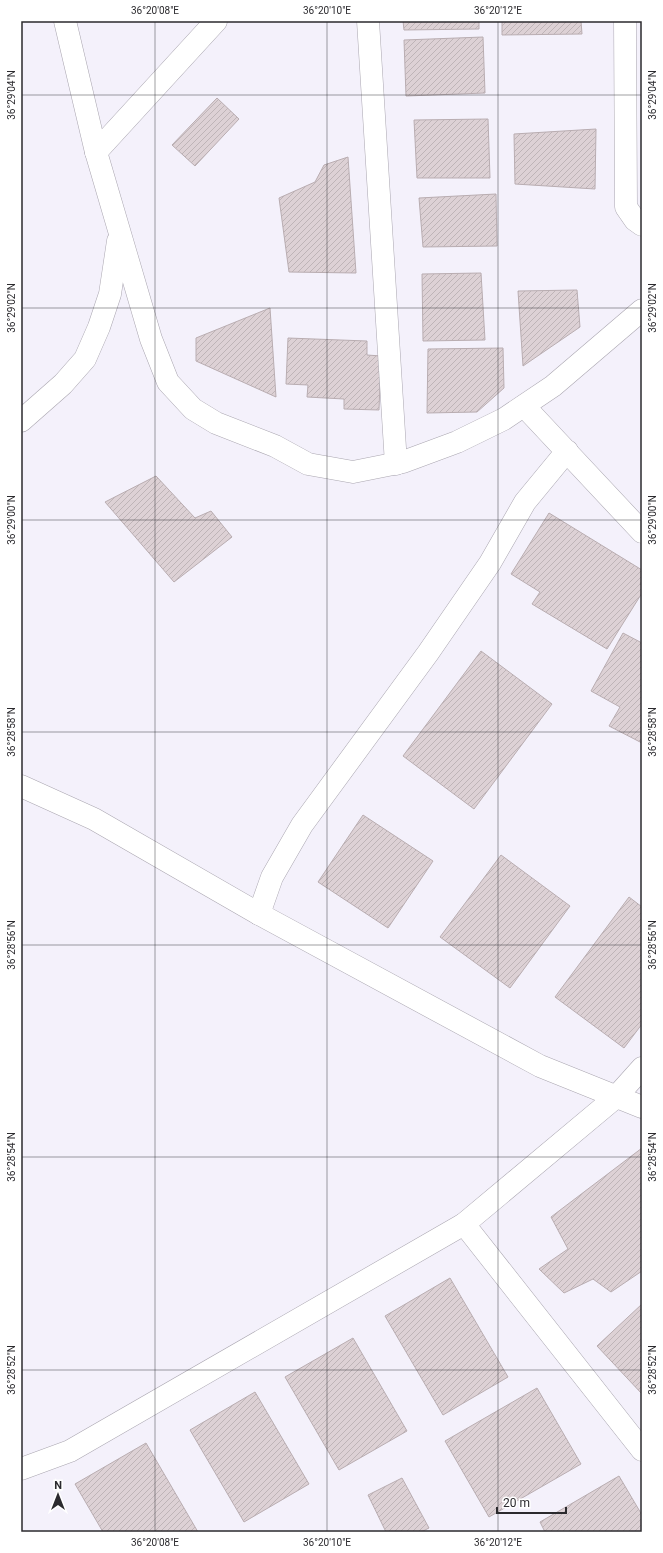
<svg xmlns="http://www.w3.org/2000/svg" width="663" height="1553" font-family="Roboto,sans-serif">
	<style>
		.building { fill: url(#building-hatch); stroke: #b9adb1 }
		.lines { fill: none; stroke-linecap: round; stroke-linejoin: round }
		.street-casing { stroke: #aaa6b0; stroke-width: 23 }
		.street { stroke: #fff; stroke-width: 22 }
		.ticks { fill: none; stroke: #2b2a2e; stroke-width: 1; stroke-opacity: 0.45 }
		.neatline { fill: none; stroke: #2b2a2e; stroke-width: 1.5 }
		.ticks-label { font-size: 10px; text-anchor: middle; fill: #2b2a2e }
	</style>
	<defs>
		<pattern id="building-hatch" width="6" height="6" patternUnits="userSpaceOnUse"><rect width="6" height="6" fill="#ddd1d5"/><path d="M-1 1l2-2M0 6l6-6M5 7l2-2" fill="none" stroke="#beb4b7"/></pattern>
	</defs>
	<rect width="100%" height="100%" fill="#f4f1fb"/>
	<!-- building -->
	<g class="building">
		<polygon points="403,21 479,21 479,29 404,30"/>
		<polygon points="502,21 581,21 582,34 502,35"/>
		<polygon points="483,37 485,93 406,96 404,40"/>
		<polygon points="217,98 239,119 195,166 172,145"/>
		<polygon points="488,119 490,178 417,178 414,120"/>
		<polygon points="596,129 595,189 515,184 514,134"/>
		<polygon points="348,157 356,273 289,272 279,198 315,182 324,165"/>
		<polygon points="496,194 497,246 423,247 419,198"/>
		<polygon points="481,273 485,340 423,341 422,274"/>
		<polygon points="577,290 580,327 523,366 518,291"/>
		<polygon points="270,308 276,397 196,361 196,338"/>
		<polygon points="288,338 367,341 367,355 381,356 379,410 344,409 344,399 307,397 308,385 286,384"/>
		<polygon points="503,348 504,388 477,412 427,413 428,349"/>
		<polygon points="156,476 195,518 211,511 232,537 174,582 105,502"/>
		<polygon points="549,513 642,570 642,581 640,584 642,586 642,593 607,649 532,604 540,592 511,574"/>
		<polygon points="623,633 642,643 642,743 609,726 620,707 591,691"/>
		<polygon points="481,651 552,704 474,809 403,756"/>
		<polygon points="363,815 433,861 388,928 318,882"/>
		<polygon points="501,855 570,906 510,988 440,937"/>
		<polygon points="629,897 642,907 642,1024 624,1048 555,997"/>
		<polygon points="642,1148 642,1271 611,1292 593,1279 564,1293 539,1269 568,1249 551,1217"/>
		<polygon points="450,1278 508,1377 443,1415 385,1316"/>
		<polygon points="642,1304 642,1394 597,1346"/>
		<polygon points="353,1338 407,1431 339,1470 285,1377"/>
		<polygon points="537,1388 581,1464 489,1517 445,1441"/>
		<polygon points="255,1392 309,1484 244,1522 190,1430"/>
		<polygon points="146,1443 198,1532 103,1532 75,1484"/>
		<polygon points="619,1476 642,1515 642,1532 545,1532 540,1522"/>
		<polygon points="402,1478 429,1528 421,1532 386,1532 368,1495"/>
	</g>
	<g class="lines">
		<!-- street casing -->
		<g class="street-casing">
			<g id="street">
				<polyline points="65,21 96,152 151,339 168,382 193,409 216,423 275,446 308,464 353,472 403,462 457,442 504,419 553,386 642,310"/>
				<polyline points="368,21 396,464"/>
				<polyline points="625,21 626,207 635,220 642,225"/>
				<polyline points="96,152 216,21"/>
				<polyline points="524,406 642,532"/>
				<polyline points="21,421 63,384 85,359 99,327 110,294 118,241"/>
				<polyline points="21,786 94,819 259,914 540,1066 642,1107"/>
				<polyline points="259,914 272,877 302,825 428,653 490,563 525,502 567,451"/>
				<polyline points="464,1224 642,1450"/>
				<polyline points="21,1469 70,1451 464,1224 616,1097 642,1068"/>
			</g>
		</g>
		<!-- street -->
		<use href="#street" class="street"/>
	</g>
	<!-- ticks -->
	<path class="ticks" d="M155,21v1511M327,21v1511M498,21v1511M21,95h621M21,308h621M21,520h621M21,732h621M21,945h621M21,1157h621M21,1370h621"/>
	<!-- border -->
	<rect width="663" height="1553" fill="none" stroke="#ffffff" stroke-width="44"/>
	<!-- north arrow -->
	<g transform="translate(58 1495)" stroke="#ffffff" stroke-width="3" paint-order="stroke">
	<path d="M0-3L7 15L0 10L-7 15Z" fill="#2b2a2e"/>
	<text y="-6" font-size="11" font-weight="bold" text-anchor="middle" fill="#2b2a2e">N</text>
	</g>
	<!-- scale -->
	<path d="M497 1507v6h69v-6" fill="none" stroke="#2b2a2e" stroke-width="2"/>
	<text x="503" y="1507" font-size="12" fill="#2b2a2e" stroke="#ffffff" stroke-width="3" paint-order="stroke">20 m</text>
	<rect x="22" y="22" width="619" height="1509" class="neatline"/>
	<g class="ticks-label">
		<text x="155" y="14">36°20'08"E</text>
		<text x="327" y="14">36°20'10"E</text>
		<text x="498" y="14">36°20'12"E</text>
		<text transform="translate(11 95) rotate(-90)" y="4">36°29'04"N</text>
		<text transform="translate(652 95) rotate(-90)" y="4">36°29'04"N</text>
		<text transform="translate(11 308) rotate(-90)" y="4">36°29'02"N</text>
		<text transform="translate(652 308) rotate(-90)" y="4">36°29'02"N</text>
		<text transform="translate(11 520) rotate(-90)" y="4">36°29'00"N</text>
		<text transform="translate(652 520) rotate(-90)" y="4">36°29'00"N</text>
		<text transform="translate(11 732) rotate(-90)" y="4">36°28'58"N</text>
		<text transform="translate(652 732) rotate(-90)" y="4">36°28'58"N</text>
		<text transform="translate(11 945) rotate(-90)" y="4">36°28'56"N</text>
		<text transform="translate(652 945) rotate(-90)" y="4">36°28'56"N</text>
		<text transform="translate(11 1157) rotate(-90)" y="4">36°28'54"N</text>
		<text transform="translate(652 1157) rotate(-90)" y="4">36°28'54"N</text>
		<text transform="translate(11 1370) rotate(-90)" y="4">36°28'52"N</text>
		<text transform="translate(652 1370) rotate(-90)" y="4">36°28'52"N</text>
		<text x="155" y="1546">36°20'08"E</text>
		<text x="327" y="1546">36°20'10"E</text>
		<text x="498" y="1546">36°20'12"E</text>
	</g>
</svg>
